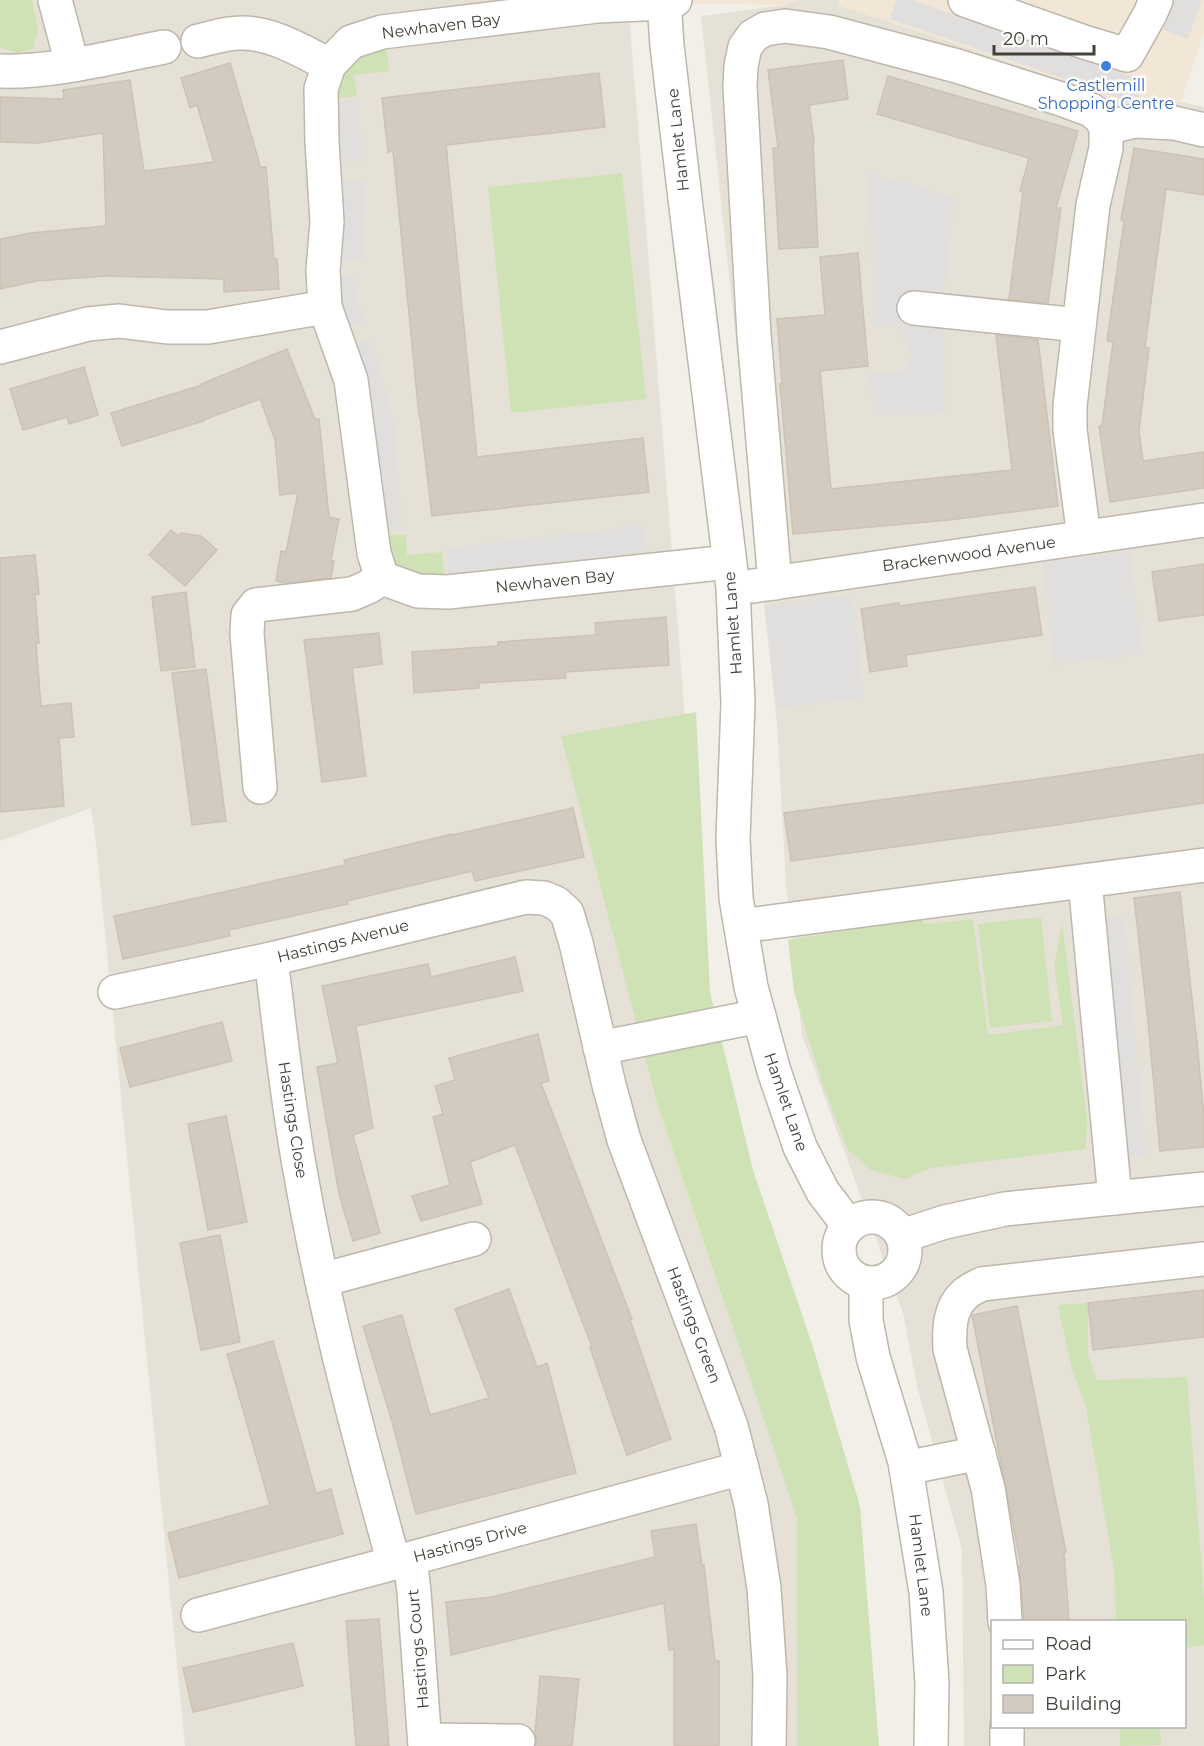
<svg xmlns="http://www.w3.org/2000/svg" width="1204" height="1746" font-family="Montserrat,sans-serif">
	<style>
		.residential { fill: #e6e1d7; fill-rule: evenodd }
		.commercial { fill: #f2e6d6 }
		.green { fill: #cfe2b6 }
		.parking { fill: #e1dfdd }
		.building { fill: #d3cbbf; stroke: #cdc2b3; stroke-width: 1.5 }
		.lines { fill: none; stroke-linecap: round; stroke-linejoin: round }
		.minor-casing { stroke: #bdb7ac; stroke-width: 36 }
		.minor { stroke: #fff; stroke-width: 33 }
		.shop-dot { fill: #3f7fe0; stroke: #fff; stroke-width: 2 }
		.labels { text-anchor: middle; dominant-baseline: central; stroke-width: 5; stroke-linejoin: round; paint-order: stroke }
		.street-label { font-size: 16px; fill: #454038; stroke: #fff }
		.shop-label { font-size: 16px; fill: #366cbe; stroke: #fff }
	</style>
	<rect width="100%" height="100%" fill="#f2efe9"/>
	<!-- residential -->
	<g class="residential">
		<polygon points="0,0 628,0 685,717 658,1106 797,1519 797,1746 185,1746 96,842 91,808 0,841"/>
		<path d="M798,0h41l-1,5 131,43 169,59 43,-5 23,5v1639h-240l-2,-196 -45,-164 -14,-73 -101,-278 -16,-150 -9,-162 -76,-707 83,-11zM992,1622h192v104h-192z"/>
	</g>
	<!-- commercial -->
	<g class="commercial">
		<polygon points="664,0 798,0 784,5 664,3"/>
		<polygon points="839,0 1204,0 1204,32 1181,102 1138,107 969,48 837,5"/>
	</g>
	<!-- green -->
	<g class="green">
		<polygon points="0,0 32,0 38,30 33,49 15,53 0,47"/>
		<polygon points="386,46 389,71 354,75 357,96 331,99 344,61"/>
		<polygon points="622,173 646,399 511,413 488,187"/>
		<path d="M406,534l1,21 35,-3 2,25c-8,0 -16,2 -24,1 -25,-3 -34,-21 -41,-42z"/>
		<polygon points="696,712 710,992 753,1170 813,1347 860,1506 879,1746 797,1746 797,1519 658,1106 561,736"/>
		<polygon points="1041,917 1052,1021 990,1028 978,924"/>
		<polygon points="920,918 925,924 973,919 988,1035 1063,1025 1054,967 1062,922 1087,1119 1086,1149 931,1168 905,1179 871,1170 848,1150 822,1083 794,992 788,940"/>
		<polygon points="1088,1303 1088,1355 1097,1380 1187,1377 1204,1598 1204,1645 1185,1648 1184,1622 1116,1621 1114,1570 1086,1407 1071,1366 1058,1305"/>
		<polygon points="1120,1727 1160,1727 1161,1745 1120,1746"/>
	</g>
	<!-- parking -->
	<g class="parking">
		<polygon points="896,0 912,0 1142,80 1137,104 890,19"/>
		<polygon points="1173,0 1202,0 1188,39 1163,30"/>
		<polygon points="358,100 362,160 333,162 329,102"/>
		<polygon points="867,172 954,197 944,299 945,413 874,416 868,374 904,370 911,357 900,325 874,327 874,296"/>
		<polygon points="336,180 366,181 363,261 333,260"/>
		<polygon points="336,272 359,278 357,300 366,322 342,328"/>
		<polygon points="372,339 394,424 402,528 378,531 350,345"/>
		<polygon points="644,525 647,552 448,575 446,548"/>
		<polygon points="1130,552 1142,654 1054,665 1042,562"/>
		<polygon points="852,595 864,698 776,708 764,605"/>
		<polygon points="1124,915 1146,1156 1124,1158 1101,917"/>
	</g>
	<!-- building -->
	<g class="building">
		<polygon points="843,60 848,99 809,105 814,142 813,143 818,247 779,249 773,148 778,148 768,70"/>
		<polygon points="230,63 258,158 260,167 266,167 274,259 277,259 279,289 224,292 224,279 105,276 36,281 0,289 0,239 31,233 106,226 103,133 38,143 0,142 0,97 64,99 63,90 130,80 144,171 214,162 197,105 190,108 181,78"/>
		<polygon points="599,73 605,127 446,145 477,457 643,438 649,492 432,516 420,416 419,416 393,151 388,152 382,98"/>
		<polygon points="888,76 1078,131 1056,208 1061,208 1048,303 1009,299 1023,192 1020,191 1029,158 877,114"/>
		<polygon points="1134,148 1204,159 1204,195 1166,189 1145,347 1149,348 1139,431 1143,461 1204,452 1204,488 1110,502 1099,426 1102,425 1113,342 1107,341 1124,221 1121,220"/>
		<polygon points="858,253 868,366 820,371 831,489 1012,470 996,335 1038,340 1058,506 949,520 793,534 780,384 782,384 777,319 825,315 820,257"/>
		<polygon points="287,349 315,419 319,419 329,517 339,519 331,560 334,561 331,578 285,583 276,581 281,551 286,552 298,493 280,495 275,440 260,399 203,420 204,421 122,446 111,413 202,385 201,384"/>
		<polygon points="84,367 98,415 69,424 67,417 23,430 10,389"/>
		<polygon points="171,530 178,536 181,533 201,536 217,550 185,586 149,555"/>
		<polygon points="35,555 39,594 35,594 39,643 36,643 41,706 71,703 74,737 59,738 64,806 0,812 0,558"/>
		<polygon points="1204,564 1204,615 1159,621 1152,572"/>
		<polygon points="1035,587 1042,635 906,655 907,666 870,672 861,609 899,603 899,606"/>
		<polygon points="186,592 195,667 161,671 152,597"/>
		<polygon points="666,617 669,665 565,672 566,678 479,683 479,688 414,693 412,652 498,646 498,642 596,635 595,623"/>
		<polygon points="379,633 382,664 352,668 366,776 322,782 304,640"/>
		<polygon points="206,669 226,821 192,825 172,673"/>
		<polygon points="1204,754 1204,803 1056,825 791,861 784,813 1060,776"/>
		<polygon points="573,808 584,857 475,881 472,871 347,901 348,904 229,930 230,936 123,959 114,916 345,865 344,860 452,834 452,835"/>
		<polygon points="1180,892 1198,1052 1204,1119 1204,1147 1160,1151 1148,1021 1134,898"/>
		<polygon points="515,957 523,991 356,1026 373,1128 353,1135 380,1233 353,1241 339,1194 317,1067 338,1063 322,986 428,964 431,977"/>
		<polygon points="222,1022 232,1061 130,1087 120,1048"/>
		<polygon points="538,1034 549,1081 541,1083 632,1319 630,1320 671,1439 627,1455 590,1348 592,1347 515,1145 470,1162 482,1204 421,1221 412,1196 450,1185 433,1117 443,1114 435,1086 455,1080 449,1058"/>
		<polygon points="226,1116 247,1222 208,1230 188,1124"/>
		<polygon points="220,1235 240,1342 201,1350 180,1243"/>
		<polygon points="509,1289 537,1367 547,1363 576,1473 416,1514 393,1425 363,1326 402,1315 430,1415 489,1398 455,1309"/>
		<polygon points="1204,1290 1204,1337 1093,1350 1088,1303"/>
		<polygon points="1017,1306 1066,1552 1064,1552 1069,1622 1024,1622 1019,1566 1021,1566 972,1315"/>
		<polygon points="273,1341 316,1493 331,1489 343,1534 179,1578 168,1533 270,1505 227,1354"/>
		<polygon points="696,1524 702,1565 704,1565 715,1661 719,1661 719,1746 674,1746 674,1649 669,1650 664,1603 451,1655 446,1602 492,1597 655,1557 651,1531"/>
		<polygon points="379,1619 389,1746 356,1746 346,1621"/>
		<polygon points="293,1643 303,1686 193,1712 183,1668"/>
		<polygon points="540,1676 579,1679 572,1746 535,1746 537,1741 535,1732"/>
	</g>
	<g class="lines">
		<!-- minor casing -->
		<g class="minor-casing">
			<g id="minor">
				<polyline points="55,0 72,64"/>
				<polyline points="664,0 667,46 686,207 733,588 738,703 733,839 736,898 751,987 774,1071 800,1147 823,1192 849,1226"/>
				<polyline points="675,0 664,3 597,6 382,32 351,42 329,65 321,89 322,142 327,222 323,270 325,307 351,380 374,553 382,578 418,591 448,592 729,562"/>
				<polyline points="965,0 1084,42 1127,55 1150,14 1156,0"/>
				<path d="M198,41c13,-3 28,-8 42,-8 31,-1 62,18 89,32"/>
				<path d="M0,71c52,2 112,-14 164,-24"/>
				<polyline points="1106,128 1135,121 1174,123 1204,130"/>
				<polyline points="914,308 1079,325"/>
				<polyline points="0,347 88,324 119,321 167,327 208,327 325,307"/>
				<polyline points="775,583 754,335 740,87 741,66 745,47 753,36 765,29 785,26 829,32 957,66 1061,99 1091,110 1101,118 1106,128 1106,148 1093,205 1070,406 1070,430 1084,537"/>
				<polyline points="753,586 1204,520"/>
				<polyline points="260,787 247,634 248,615 256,605 352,594 368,587 382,578"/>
				<polyline points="1085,881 1115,1198"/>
				<polyline points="741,926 1204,865"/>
				<path d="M271,959c9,70 16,141 29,211 23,133 58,264 94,393"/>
				<polyline points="115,992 271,959 526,897 544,898 556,903 567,913 576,943 609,1085 624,1140 731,1426 751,1504 764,1588 770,1676 769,1746"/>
				<polyline points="600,1048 759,1016"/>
				<circle cx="872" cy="1250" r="33"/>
				<polyline points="902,1236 945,1222 1005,1209 1204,1189"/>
				<polyline points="322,1280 474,1239"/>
				<polyline points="866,1283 866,1320 873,1357 905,1462 926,1592 932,1683 931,1746"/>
				<polyline points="906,1468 979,1453"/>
				<polyline points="410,1559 414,1592 425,1746"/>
				<polyline points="198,1615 394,1563 742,1468"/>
				<path d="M1005,1622l-2,-37 -15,-97 -38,-139c-1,-19 -1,-41 15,-55 4,-4 11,-7 17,-10l222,-25"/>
				<polyline points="425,1740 518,1741"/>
				<polyline points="1007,1746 1007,1726"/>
			</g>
		</g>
		<!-- minor -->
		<use href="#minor" class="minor"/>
	</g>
	<!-- markers -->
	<circle class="shop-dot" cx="1106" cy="66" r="6"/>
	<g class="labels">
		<!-- street labels -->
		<g class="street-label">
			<text transform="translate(441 26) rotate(-7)">Newhaven Bay</text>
			<text transform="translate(678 140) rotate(-96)">Hamlet Lane</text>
			<text transform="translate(969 554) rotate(-8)">Brackenwood Avenue</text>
			<text transform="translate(555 581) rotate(-6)">Newhaven Bay</text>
			<text transform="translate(733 623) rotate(-94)">Hamlet Lane</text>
			<text transform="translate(343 941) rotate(-14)">Hastings Avenue</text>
			<text transform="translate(786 1102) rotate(71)">Hamlet Lane</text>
			<text transform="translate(293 1120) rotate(81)">Hastings Close</text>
			<text transform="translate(694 1325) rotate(69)">Hastings Green</text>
			<text transform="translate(470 1542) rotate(-15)">Hastings Drive</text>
			<text transform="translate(921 1565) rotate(83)">Hamlet Lane</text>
			<text transform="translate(418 1649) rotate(-95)">Hastings Court</text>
		</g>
		<!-- shop labels -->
		<g class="shop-label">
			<text x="1106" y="85">Castlemill<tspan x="1106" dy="18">Shopping Centre</tspan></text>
		</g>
	</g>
	<!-- legend -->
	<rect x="991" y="1620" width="195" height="108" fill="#ffffff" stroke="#b5b3af" stroke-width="1.5"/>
	<rect x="1003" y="1640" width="30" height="9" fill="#ffffff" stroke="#b5b3af" stroke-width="1.5"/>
	<text x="1045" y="1650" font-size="18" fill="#454038">Road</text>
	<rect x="1003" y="1665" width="30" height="18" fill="#cfe2b6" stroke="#b5b3af" stroke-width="1.5"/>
	<text x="1045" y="1680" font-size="18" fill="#454038">Park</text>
	<rect x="1003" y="1695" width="30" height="18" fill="#d3cbbf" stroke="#b5b3af" stroke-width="1.5"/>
	<text x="1045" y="1710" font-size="18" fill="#454038">Building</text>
	<!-- scale -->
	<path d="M994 45v9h100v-9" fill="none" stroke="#454038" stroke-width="3"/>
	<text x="1003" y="45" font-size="18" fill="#454038" stroke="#ffffff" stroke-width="4.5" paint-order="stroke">20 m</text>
</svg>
